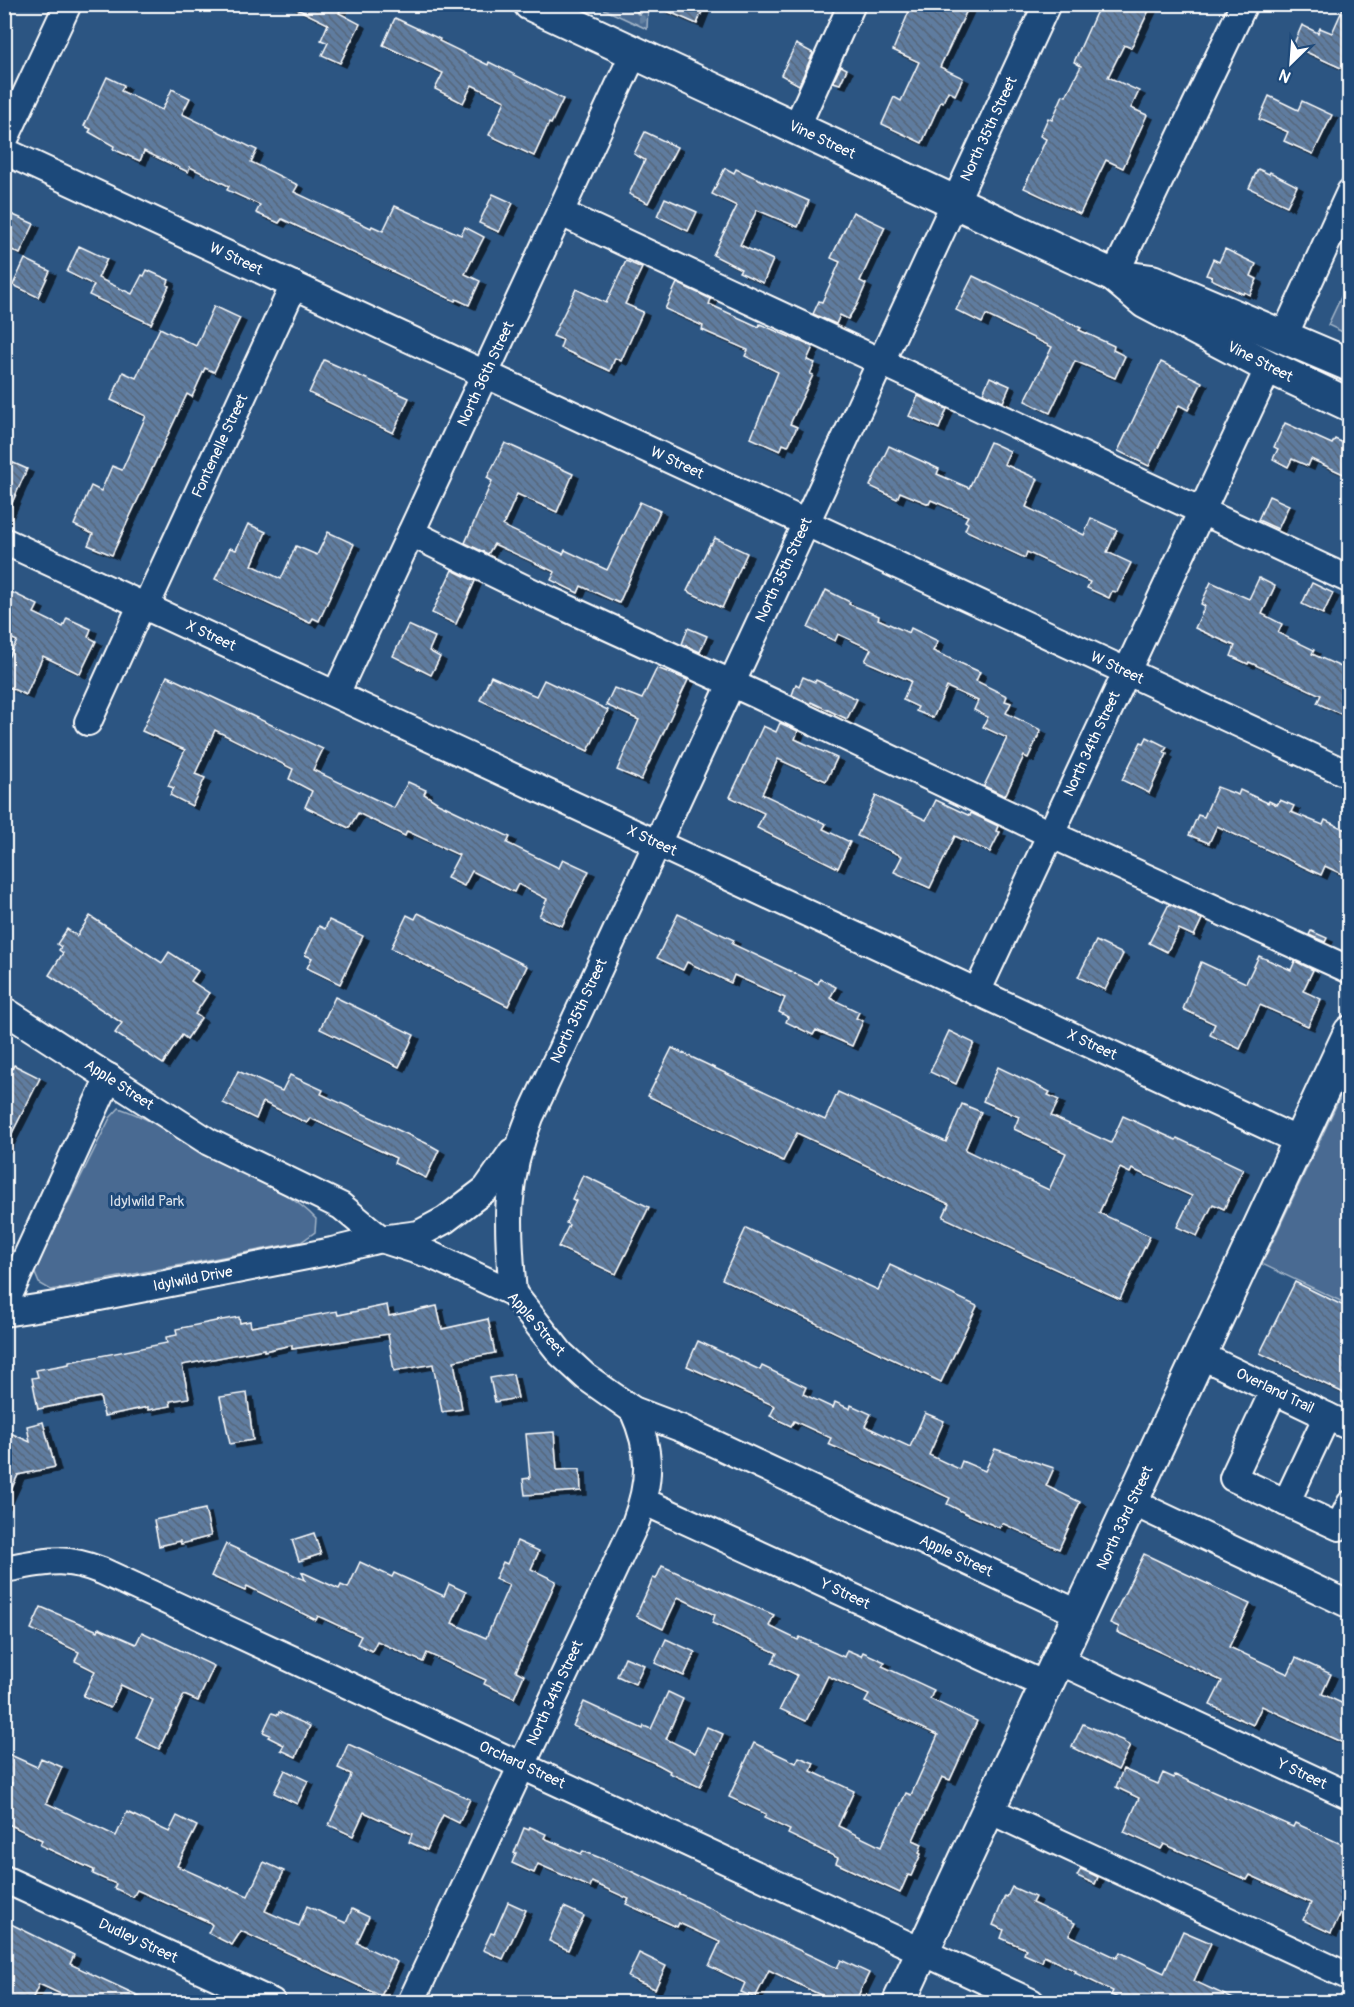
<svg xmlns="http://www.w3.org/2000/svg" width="1354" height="2007" font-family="Pangolin,sans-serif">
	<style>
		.cemetery { fill: url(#cemetery-stones); stroke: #a4b5c8; stroke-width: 1.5 }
		.park { fill: #486b92; stroke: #a4b5c8; stroke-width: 1.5 }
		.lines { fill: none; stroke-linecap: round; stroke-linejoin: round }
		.stream { stroke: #acbcce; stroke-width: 6 }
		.building { fill: url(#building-back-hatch); stroke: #fff; stroke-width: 1.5; filter: url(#shadow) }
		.minor-casing { stroke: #fff; stroke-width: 30 }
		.major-casing { stroke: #fff; stroke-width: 36 }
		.minor { stroke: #1f4a7a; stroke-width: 26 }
		.major { stroke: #1f4a7a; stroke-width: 32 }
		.labels { text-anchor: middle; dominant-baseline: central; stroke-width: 6; stroke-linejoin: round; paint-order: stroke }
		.street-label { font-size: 15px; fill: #fff; stroke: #1f4a7a }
		.park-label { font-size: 15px; fill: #dae1e9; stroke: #1f4a7a }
	</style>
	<defs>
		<pattern id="cemetery-stones" width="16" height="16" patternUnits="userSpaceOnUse" patternTransform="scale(1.5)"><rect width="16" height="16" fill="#486b92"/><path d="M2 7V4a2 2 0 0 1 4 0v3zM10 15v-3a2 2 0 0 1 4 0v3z" fill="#6381a2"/></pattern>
		<pattern id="building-back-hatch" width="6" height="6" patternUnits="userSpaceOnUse" patternTransform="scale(1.5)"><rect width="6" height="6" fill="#5e7c9f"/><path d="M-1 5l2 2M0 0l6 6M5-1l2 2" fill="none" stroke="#56667a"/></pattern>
		<filter id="shadow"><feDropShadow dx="6" dy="4" stdDeviation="0" flood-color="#0009"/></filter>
	</defs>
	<rect width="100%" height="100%" fill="#2c5582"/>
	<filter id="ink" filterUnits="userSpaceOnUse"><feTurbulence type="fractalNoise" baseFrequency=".0167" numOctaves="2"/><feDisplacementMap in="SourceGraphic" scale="12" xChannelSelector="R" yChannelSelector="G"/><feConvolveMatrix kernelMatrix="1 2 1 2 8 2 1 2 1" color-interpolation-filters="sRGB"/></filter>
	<g filter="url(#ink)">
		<!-- cemetery -->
		<polygon class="cemetery" points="595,5 648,5 647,29"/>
		<!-- park -->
		<g class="park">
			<polygon points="1349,280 1349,335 1328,325"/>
			<polygon points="1349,1078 1349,1305 1262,1264"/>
			<path d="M119,1108c34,11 63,33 94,50 35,19 76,32 103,61l-1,13 -14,10 -250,48 -12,-7 -5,-12 76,-153z"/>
		</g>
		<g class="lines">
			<!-- stream -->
			<polyline class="stream" points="639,12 642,4"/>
		</g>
		<!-- building -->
		<g class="building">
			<polygon points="287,4 343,4 339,13 360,24 340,63 322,55 328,43 321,40 328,24"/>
			<polygon points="651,4 705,4 697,24"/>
			<polygon points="912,4 970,4 940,67 963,78 955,95 948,91 943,102 941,101 922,143 882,124 894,97 901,101 919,62 893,50"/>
			<polygon points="1100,4 1152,4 1131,48 1124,45 1108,77 1139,91 1131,108 1147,115 1123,168 1106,160 1080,214 1024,188 1046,139 1040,136 1048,118 1052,120 1063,95 1066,96 1081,66 1074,62"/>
			<polygon points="1345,4 1350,4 1350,49 1341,68 1293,46 1302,25 1318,33 1320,28 1332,33"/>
			<polygon points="395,18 440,39 439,41 488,65 489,62 563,99 551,124 549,123 534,156 489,135 505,101 472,85 463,103 435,89 443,73 383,45"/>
			<polygon points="796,44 813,53 799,85 781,75"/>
			<polygon points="841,66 847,69 840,84 833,82"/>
			<polygon points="107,77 124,85 121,91 162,110 172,89 190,98 182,114 257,150 251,162 298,185 294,192 371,228 372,226 383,231 395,206 461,235 465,227 484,237 465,274 480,281 469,305 456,299 455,301 282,219 279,223 256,213 260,205 227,190 229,186 190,167 188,172 144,151 140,161 113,149 114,146 89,132 91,129 84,126"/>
			<polygon points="1269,96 1298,110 1302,101 1332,115 1313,154 1284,141 1288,132 1259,119"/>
			<polygon points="645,132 677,147 648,203 629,194 645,160 634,154"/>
			<polygon points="725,168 734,173 736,169 809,201 798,227 757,210 740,245 773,260 763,283 739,272 741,269 713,255 737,206 712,194"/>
			<polygon points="1258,169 1269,174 1270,172 1297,186 1287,206 1249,188"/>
			<polygon points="493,194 513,203 499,232 479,223"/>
			<polygon points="665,198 697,212 688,231 657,216"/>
			<polygon points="4,211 34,224 20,254 4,246"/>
			<polygon points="853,212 885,227 860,281 866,284 857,305 848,319 840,315 836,324 813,314 819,301 822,302 840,262 831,258"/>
			<polygon points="79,246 107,259 98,278 132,294 142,275 144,276 147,270 169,280 167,285 169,286 151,324 89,295 94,285 67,272"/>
			<polygon points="1225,249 1256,264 1251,276 1257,279 1250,295 1244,292 1243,294 1211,279 1212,277 1206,275 1213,259 1219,262"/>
			<polygon points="25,259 50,271 38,297 13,285"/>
			<polygon points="626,261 642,268 625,304 643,312 621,361 615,358 610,371 560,348 563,340 553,336 576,289 606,303"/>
			<polygon points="973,276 1081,328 1079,330 1114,346 1113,350 1125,356 1115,378 1075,361 1050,413 1025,401 1052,347 986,315 982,323 956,310"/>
			<polygon points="677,283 711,299 709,304 759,327 760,324 813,347 807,360 815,363 810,374 813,375 790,424 797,427 788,446 783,444 780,451 751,438 778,372 745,356 748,350 702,330 703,326 665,309"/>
			<polygon points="214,306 240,318 214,372 205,368 192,397 187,394 112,555 88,545 93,534 74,525 91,486 101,491 112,466 122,470 146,416 111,400 123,372 136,378 160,328 196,346"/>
			<polygon points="324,360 409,398 393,433 309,393"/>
			<polygon points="1161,362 1202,382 1188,410 1179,405 1149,466 1118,451"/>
			<polygon points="990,377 1010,386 1003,402 983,393"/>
			<polygon points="918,396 947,409 939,429 909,416"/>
			<polygon points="1285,423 1332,444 1335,439 1350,446 1350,477 1311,459 1308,466 1292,459 1288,467 1273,459 1278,449 1274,447"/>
			<polygon points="990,442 1010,451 1004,464 1038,479 1026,507 1084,535 1091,518 1117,530 1107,552 1131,563 1117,592 1112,591 1109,598 1087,588 1090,582 1027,552 1025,558 965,530 968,523 965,521 968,516 931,500 929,504 900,492 897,499 870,486 889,446 939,469 937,474 969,488"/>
			<polygon points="505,443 573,474 557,512 517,494 503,526 563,554 565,550 607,570 640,502 660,511 619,603 581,586 578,593 551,580 555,572 494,544 488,554 465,543 492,481 487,478"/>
			<polygon points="9,461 27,469 4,521 4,470"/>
			<polygon points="1269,496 1289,505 1278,529 1258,520"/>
			<polygon points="248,524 266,532 252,565 281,579 296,546 317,555 328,532 354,544 319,621 313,618 310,623 215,579 230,548 236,550"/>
			<polygon points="715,538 747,553 722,608 687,591 710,544 711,545"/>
			<polygon points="452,570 475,581 456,624 432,613"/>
			<polygon points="1259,578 1275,586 1262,614 1282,624 1278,633 1314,650 1312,654 1350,671 1350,699 1343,715 1317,703 1321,695 1249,662 1248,664 1231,656 1235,646 1195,628 1205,606 1201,604 1211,582 1249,599"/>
			<polygon points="1312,583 1333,593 1323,614 1302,604"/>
			<polygon points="826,590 850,602 849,604 879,616 878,619 909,633 911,628 938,641 933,651 980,672 976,681 1007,696 1005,701 1011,703 1006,713 1041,730 1028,758 1024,756 1005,796 984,786 1007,738 983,727 988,717 974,710 978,701 947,687 933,718 916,711 918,707 903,700 911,681 865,661 871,649 838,634 835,641 808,628"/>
			<polygon points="11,592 38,605 34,613 63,627 67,618 91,629 88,637 96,641 80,674 43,656 26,695 4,685 4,665 17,641 4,635 4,605"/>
			<polygon points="408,625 435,637 429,651 440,657 431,675 393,656"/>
			<polygon points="688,628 707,636 700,652 682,644"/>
			<polygon points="657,668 688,680 641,780 617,770 639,720 606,705 614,688 642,699"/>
			<polygon points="167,676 323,749 313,770 394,808 408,782 426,790 424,794 438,803 510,837 507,843 559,868 563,859 589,871 562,926 539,916 547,899 518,884 514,892 472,871 464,886 447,878 459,855 407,831 405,836 358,813 349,828 305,807 312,791 289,779 293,769 215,730 195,774 205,778 192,806 170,795 174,788 168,786 185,750 142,731"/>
			<polygon points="491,676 536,696 544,680 608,710 588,751 480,700"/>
			<polygon points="803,677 815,682 816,680 857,699 847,719 811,702 810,704 792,695 796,684 799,686"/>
			<polygon points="780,723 798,731 795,739 837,758 826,781 778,759 762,794 826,824 823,829 850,842 838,868 757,828 764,813 730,797 763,726 776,732"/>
			<polygon points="1147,737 1167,747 1164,752 1167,754 1149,793 1122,780 1141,742 1144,743"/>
			<polygon points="1217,787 1238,795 1240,790 1268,803 1269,801 1277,805 1280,800 1294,806 1291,812 1323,825 1325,820 1350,832 1350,878 1325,866 1321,875 1217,826 1209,843 1189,835 1198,815 1204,817"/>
			<polygon points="876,796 926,820 936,800 970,816 971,813 998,826 996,831 1000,832 990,852 955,836 930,888 894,872 902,856 857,836"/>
			<polygon points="1169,904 1202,919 1194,936 1179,929 1167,952 1149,943"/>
			<polygon points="418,913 527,966 508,1006 391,948 407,915 415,919"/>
			<polygon points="678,914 734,940 732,944 818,984 820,979 836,987 830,998 859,1012 856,1018 863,1021 852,1046 816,1030 813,1035 786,1022 788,1017 779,1012 785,998 734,975 731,983 687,962 683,970 657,958"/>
			<polygon points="90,916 162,963 169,952 198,971 191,981 209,993 195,1014 201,1018 187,1039 182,1035 163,1064 115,1033 122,1023 49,975 63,953 59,950 61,947 57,944 67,929 77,936"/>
			<polygon points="329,920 363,936 340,984 307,968 312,958 305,955 319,926 325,929"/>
			<polygon points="1311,931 1327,938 1325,942 1309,935"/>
			<polygon points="1096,941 1123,954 1105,990 1078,977"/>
			<polygon points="1259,956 1291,970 1295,961 1313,970 1303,991 1321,999 1308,1026 1260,1005 1240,1049 1210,1035 1215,1024 1183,1009 1201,962 1246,983"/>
			<polygon points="335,997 414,1035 399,1067 320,1029"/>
			<polygon points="949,1031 974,1043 956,1084 930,1072"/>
			<polygon points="672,1048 825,1120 838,1092 946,1142 962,1104 981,1112 965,1150 1049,1190 1066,1153 1014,1129 1019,1117 983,1101 998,1067 1050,1092 1048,1095 1059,1100 1051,1116 1111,1143 1123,1116 1176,1140 1177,1138 1243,1169 1224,1209 1213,1204 1197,1236 1177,1227 1192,1196 1132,1169 1130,1173 1120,1168 1099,1213 1150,1236 1120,1299 943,1217 949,1204 797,1133 783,1161 648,1096"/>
			<polygon points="14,1065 40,1078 4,1149 4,1085"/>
			<polygon points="238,1071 282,1091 290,1075 323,1090 321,1094 430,1145 439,1150 426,1178 394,1163 396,1158 310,1118 307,1123 263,1102 256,1119 223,1103"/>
			<polygon points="583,1175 649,1207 616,1274 558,1247 569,1225 566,1223 576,1201 572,1199"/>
			<polygon points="746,1228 878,1290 890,1265 977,1306 941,1382 722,1279"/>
			<polygon points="1295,1282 1350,1309 1350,1396 1260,1353"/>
			<polygon points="387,1305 389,1316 437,1306 442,1329 488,1319 495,1353 454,1361 462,1409 442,1412 433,1364 394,1371 388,1334 292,1349 292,1345 264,1351 264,1349 182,1365 189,1398 170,1401 171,1406 148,1410 148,1407 104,1416 100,1397 38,1409 32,1378 38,1377 36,1370 69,1364 69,1362 167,1343 166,1337 177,1335 176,1329 216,1321 239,1317 240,1323 250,1321 251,1327 337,1311 338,1315"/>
			<polygon points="698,1341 760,1370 762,1366 806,1387 803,1394 833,1408 835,1402 850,1409 851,1405 871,1414 865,1426 910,1447 925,1413 944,1421 929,1455 959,1469 962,1461 985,1471 995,1449 1054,1468 1046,1486 1080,1502 1059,1549 1002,1523 1000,1528 967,1514 947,1504 950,1498 883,1467 828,1444 831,1438 794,1421 791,1426 770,1416 775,1406 687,1366"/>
			<polygon points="513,1374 518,1398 495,1402 490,1378"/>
			<polygon points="247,1393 253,1440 230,1444 220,1397"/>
			<polygon points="43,1422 55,1467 18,1475 4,1505 4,1430 30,1442 27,1426"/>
			<polygon points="554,1432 557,1470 580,1469 581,1491 525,1495 523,1479 530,1478 526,1434"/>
			<polygon points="205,1509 211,1536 181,1544 180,1541 159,1546 154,1520"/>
			<polygon points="314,1533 321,1554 299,1561 292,1540"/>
			<polygon points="517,1541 539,1551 531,1569 556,1581 516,1671 524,1675 514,1698 484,1684 486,1680 427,1653 423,1662 377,1641 372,1651 357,1644 361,1636 318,1616 316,1620 247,1586 245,1591 211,1576 226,1544 305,1580 302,1572 339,1589 341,1585 348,1588 360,1562 392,1577 394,1573 444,1596 449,1584 466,1592 452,1623 486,1638 509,1585 495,1579 503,1562 507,1564"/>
			<polygon points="1144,1554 1250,1604 1229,1647 1288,1674 1296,1658 1331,1674 1322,1694 1350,1707 1350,1746 1262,1706 1253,1725 1210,1705 1222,1681 1117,1632 1119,1627 1110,1623"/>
			<polygon points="662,1566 774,1615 769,1626 798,1640 800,1637 844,1657 847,1650 861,1656 863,1652 885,1662 882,1666 934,1690 930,1699 977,1721 950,1780 942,1777 913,1840 922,1844 919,1853 921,1854 911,1876 908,1875 900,1893 836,1863 838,1858 788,1834 790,1830 764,1818 766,1814 729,1797 754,1743 796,1763 799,1757 814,1763 811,1771 854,1791 838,1826 881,1847 906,1793 911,1795 938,1735 865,1702 869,1695 828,1676 806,1721 780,1709 797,1675 772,1663 777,1653 712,1623 715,1615 678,1597 663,1629 636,1616 653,1578 656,1579"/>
			<polygon points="41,1607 98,1631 99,1628 136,1644 142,1632 214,1666 198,1701 184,1695 159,1749 136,1738 153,1700 121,1685 110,1708 83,1696 95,1671 75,1661 79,1652 31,1629"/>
			<polygon points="666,1639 695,1652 684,1676 655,1663"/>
			<polygon points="625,1657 644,1665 635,1684 617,1676"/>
			<polygon points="668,1692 683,1699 666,1739 695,1753 707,1727 723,1734 700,1787 669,1773 670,1771 659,1765 573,1726 584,1702 643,1729 644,1726 651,1729"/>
			<polygon points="279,1712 310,1726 296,1757 281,1750 284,1745 268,1737 270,1735 263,1732 272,1713 278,1715"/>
			<polygon points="1083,1724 1124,1741 1123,1742 1130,1746 1118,1770 1072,1747"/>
			<polygon points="348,1744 470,1799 459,1823 443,1815 427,1850 409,1842 412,1834 364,1812 353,1836 329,1825 350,1778 351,1774 338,1768"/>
			<polygon points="4,1752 37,1767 41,1758 62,1767 46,1803 116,1836 127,1812 169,1832 177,1816 197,1826 177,1866 228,1889 229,1888 248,1896 264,1862 284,1871 265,1911 299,1926 307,1906 346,1923 352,1909 369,1917 357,1943 397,1962 381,1996 241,1931 232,1945 208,1933 212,1925 209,1922 137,1890 133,1897 114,1888 116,1884 93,1874 94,1870 40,1845 42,1840 4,1822 4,1799 12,1783 4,1779"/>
			<polygon points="1123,1769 1158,1784 1163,1773 1174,1778 1175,1775 1293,1827 1295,1823 1350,1848 1350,1894 1331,1933 1303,1920 1311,1903 1250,1875 1247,1880 1164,1844 1161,1849 1124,1832 1139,1798 1116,1787"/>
			<polygon points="285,1770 308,1781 297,1804 274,1793"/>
			<polygon points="530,1827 546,1834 544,1838 581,1854 583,1851 620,1866 837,1968 841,1960 869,1973 855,2002 835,2002 769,1970 755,1998 741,1992 745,1983 709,1966 720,1942 679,1923 677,1927 626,1904 629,1899 592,1882 590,1887 538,1864 534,1873 512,1863 516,1853 514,1853 524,1828 529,1830"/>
			<polygon points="1081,1869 1098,1877 1095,1884 1077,1876"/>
			<polygon points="1012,1887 1035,1897 1032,1903 1075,1923 1069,1935 1117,1958 1120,1952 1164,1973 1183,1931 1211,1943 1194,1981 1240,2002 1127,2002 1111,1995 1113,1991 1075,1973 1076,1971 1044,1956 1042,1962 1024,1954 1026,1949 1001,1938 1004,1930 993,1925 1005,1896 1007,1897"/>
			<polygon points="508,1902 526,1910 503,1959 483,1950 491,1933 494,1934"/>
			<polygon points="564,1907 584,1916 568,1950 549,1941"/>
			<polygon points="9,1923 74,1955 70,1964 152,2002 78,2002 39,1984 31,2002 4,2002 4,1933"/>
			<polygon points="639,1953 666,1966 655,1989 628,1977"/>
		</g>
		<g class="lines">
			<!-- minor casing -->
			<g class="minor-casing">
				<g id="minor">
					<polyline points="796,128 852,4"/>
					<polyline points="4,141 68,4"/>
					<polyline points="4,151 1350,775"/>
					<polyline points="561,213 1350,580"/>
					<polyline points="1114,276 1244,4"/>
					<polyline points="1284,336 1350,192"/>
					<polyline points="411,533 536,594 755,694 1050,834 1350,970"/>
					<polyline points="4,541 1299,1141"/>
					<polyline points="146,606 294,285"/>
					<polyline points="336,694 634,53"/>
					<polyline points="88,722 142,604"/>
					<polyline points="977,992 1269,367"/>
					<polyline points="4,1010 209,1142 341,1206 381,1239 431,1255 513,1293 561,1354 586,1377 633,1410 683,1429 1080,1614"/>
					<path d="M513,1293c-6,-67 -9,-112 17,-176l517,-1113"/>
					<polyline points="4,1306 109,1077"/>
					<polyline points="4,1313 74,1302 332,1251 381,1239 419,1234 445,1220 486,1189 512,1152"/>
					<polyline points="1200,1355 1350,1427"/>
					<polyline points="1274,1390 1233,1478 1339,1527 1350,1504"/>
					<polyline points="643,1501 1047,1686"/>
					<polyline points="1132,1502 1350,1605"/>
					<polyline points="1286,1503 1327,1416"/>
					<path d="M4,1569c41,-7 58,-14 98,2l929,431"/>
					<polyline points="1059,1661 1350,1796"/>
					<polyline points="989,1810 1350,1977"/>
					<polyline points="4,1879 272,2002"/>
					<path d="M411,2002l224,-478c16,-43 17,-72 -2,-114"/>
				</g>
			</g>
			<!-- major casing -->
			<g class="major-casing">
				<g id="major">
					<polyline points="530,4 1114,276 1145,302 1269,367 1350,405"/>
					<polyline points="1114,276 1152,281 1350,365"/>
					<polyline points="899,2002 1350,1032"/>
				</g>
			</g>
			<!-- minor -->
			<use href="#minor" class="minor"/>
			<!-- major -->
			<use href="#major" class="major"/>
		</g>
	</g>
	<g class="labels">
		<!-- street labels -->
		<g class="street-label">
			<text transform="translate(989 129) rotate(-65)">North 35th Street</text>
			<text transform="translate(822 140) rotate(25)">Vine Street</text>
			<text transform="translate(236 259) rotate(25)">W Street</text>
			<text transform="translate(1260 362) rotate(27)">Vine Street</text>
			<text transform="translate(486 374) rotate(-65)">North 36th Street</text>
			<text transform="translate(220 446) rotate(-65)">Fontenelle Street</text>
			<text transform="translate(677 463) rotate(25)">W Street</text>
			<text transform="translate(784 570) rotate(-65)">North 35th Street</text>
			<text transform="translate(211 636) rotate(25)">X Street</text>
			<text transform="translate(1117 668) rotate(25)">W Street</text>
			<text transform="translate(1092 744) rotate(-65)">North 34th Street</text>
			<text transform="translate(652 841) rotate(25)">X Street</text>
			<text transform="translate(579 1011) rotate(-65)">North 35th Street</text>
			<text transform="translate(1092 1045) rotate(25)">X Street</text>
			<text transform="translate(119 1085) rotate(33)">Apple Street</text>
			<text transform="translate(193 1279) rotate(-11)">Idylwild Drive</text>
			<text transform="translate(536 1324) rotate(49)">Apple Street</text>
			<text transform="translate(1275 1391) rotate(26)">Overland Trail</text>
			<text transform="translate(1125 1518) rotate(-65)">North 33rd Street</text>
			<text transform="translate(956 1556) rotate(25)">Apple Street</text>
			<text transform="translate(845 1594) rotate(25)">Y Street</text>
			<text transform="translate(555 1693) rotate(-65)">North 34th Street</text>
			<text transform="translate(522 1765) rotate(25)">Orchard Street</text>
			<text transform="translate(1302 1774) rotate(25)">Y Street</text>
			<text transform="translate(138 1941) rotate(25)">Dudley Street</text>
		</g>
		<!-- park labels -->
		<g class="park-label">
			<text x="147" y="1201">Idylwild Park</text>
		</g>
	</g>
	<!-- margin -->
	<rect width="1354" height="2007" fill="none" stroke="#1f4a7a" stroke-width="24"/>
	<rect x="12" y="12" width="1330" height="1983" fill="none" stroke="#fff" stroke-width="2" filter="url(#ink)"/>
	<!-- north arrow -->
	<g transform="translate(1291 63) rotate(205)" stroke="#1f4a7a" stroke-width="4.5" paint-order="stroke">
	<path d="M0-4.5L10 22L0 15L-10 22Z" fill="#ffffff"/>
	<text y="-9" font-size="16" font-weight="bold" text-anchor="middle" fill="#ffffff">N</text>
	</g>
</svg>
